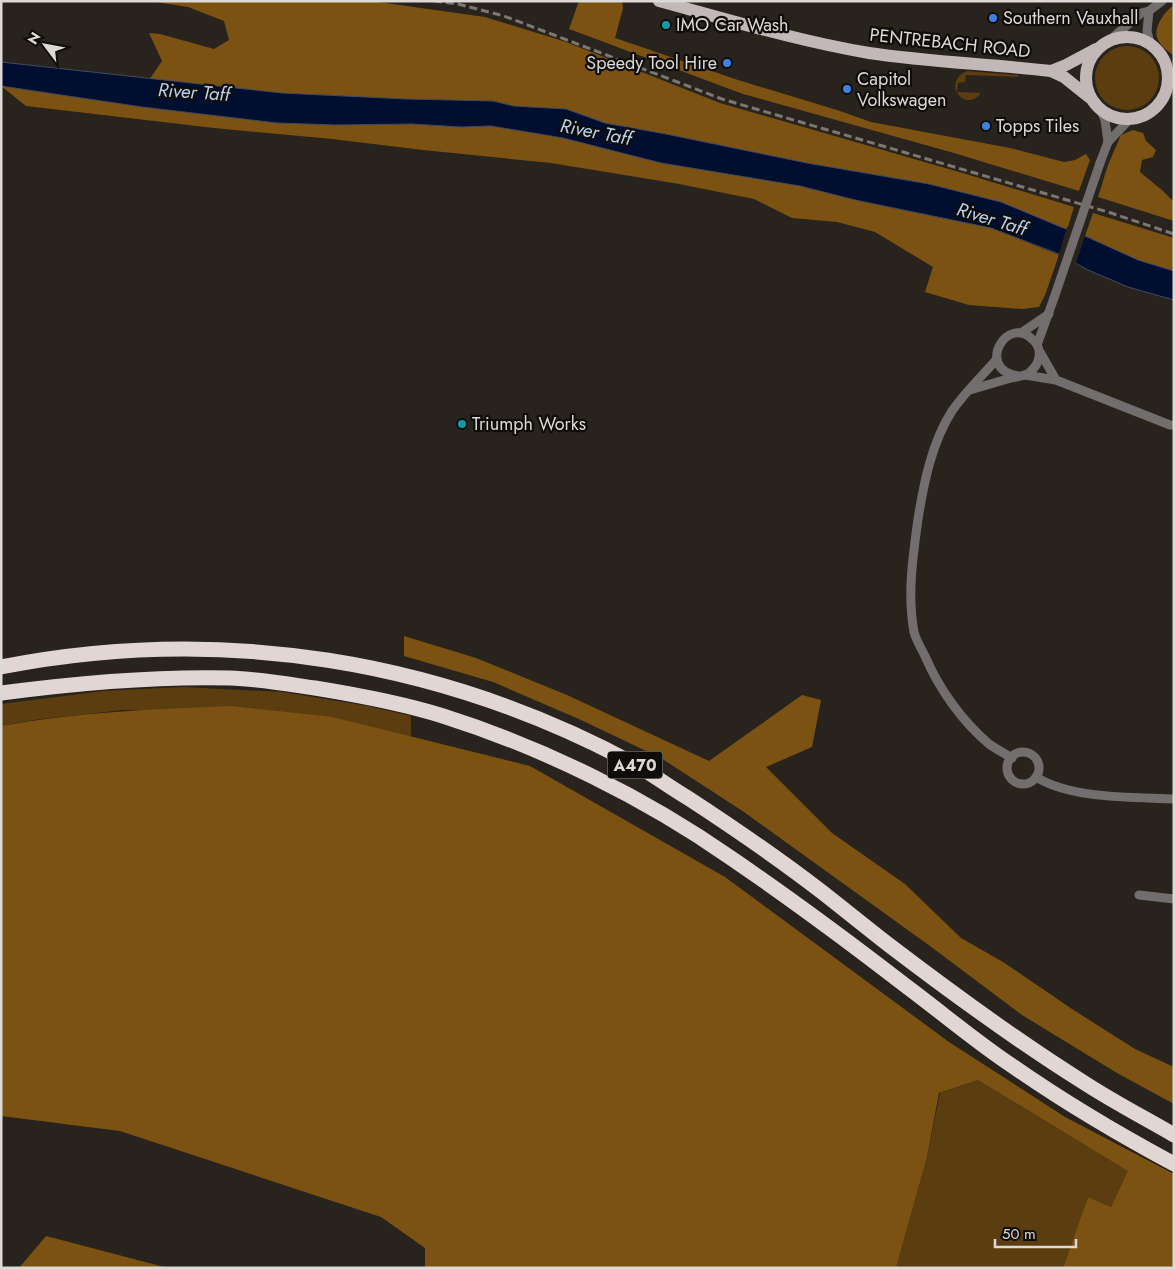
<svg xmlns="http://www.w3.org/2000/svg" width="1175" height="1269" font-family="Jost,sans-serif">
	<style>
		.green { fill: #5c3d10 }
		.forest { fill: #7c5212 }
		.water { fill: #000e30; stroke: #424b62 }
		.pier { fill: #28231d }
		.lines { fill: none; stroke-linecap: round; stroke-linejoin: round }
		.street { stroke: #736e6e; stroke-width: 9 }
		.primary { stroke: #c2b8b8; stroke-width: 12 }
		.highway { stroke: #e2d6d5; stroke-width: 15 }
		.rail { stroke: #7b7771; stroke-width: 3; stroke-dasharray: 8 4; stroke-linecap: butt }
		.street-bridge { stroke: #736e6e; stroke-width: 9 }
		.shop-dot { fill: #3f7fe0; stroke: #0f0d0b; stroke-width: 2 }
		.culture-dot { fill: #0f9aa8; stroke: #0f0d0b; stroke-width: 2 }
		.labels { text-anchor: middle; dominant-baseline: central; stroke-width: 4.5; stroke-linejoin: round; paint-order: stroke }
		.shield { fill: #0f0d0b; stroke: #9f9c98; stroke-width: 1 }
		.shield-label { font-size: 16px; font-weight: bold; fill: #ddd9d5 }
		.poi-label { font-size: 18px; fill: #ddd9d5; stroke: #0f0d0b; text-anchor: start }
		.street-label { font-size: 18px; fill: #ddd9d5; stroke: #0f0d0b }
		.water-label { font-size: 19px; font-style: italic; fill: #bad1f0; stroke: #0f0d0b }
	</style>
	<rect width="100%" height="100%" fill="#28231d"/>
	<!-- green -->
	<g class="green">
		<circle cx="1127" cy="78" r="32"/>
		<path d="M967,71l51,4v2l-52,-2 -1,7 -7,1 -1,9 24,1c-15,21 -41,-10 -14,-22z"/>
		<polygon points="183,687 283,692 368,706 411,716 411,737 333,717 123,710 34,720 1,726 1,704 103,691"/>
		<polygon points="978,1080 1129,1171 1111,1207 1088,1197 1063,1268 896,1268 927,1157 940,1093"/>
	</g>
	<!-- forest -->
	<g class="forest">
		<polygon points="150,1 371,1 485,17 566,42 720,103 966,174 1074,207 1067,230 1001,202 929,184 807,163 666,134 605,123 566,109 514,106 493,101 406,99 282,93 149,80 162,61 149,33 160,34 214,49 229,40 224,21 188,7"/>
		<polygon points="579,1 622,1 623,8 615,38 738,80 837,110 871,122 1010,148 1064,162 1075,160 1086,154 1090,160 1079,191 954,153 743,94 569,29"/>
		<path d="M1174,5v51c-6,-5 -15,-11 -17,-19 -3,-11 8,-26 17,-32z"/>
		<polygon points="1,86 142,107 277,123 336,125 412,124 461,127 491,126 563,138 661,163 800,186 855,200 991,228 1059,255 1045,295 1039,307 1023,309 969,305 925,292 933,267 875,232 837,222 792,218 754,199 679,184 551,163 423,150 332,139 214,128 26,106"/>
		<polygon points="1133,130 1143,133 1146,141 1156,150 1153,157 1142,160 1140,172 1163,191 1174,202 1174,221 1098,197 1108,165 1121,135"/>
		<polygon points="1093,213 1174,238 1174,271 1138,260 1085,236"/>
		<polygon points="404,636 476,658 567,695 709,761 802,695 821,700 812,747 766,767 832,833 905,884 961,938 1003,962 1072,1009 1135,1049 1174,1067 1174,1104 1117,1073 1022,1015 930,946 744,812 661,758 581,720 493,682 404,656"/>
		<path d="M231,706l102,11 197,49 195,111 224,165 116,75 109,57v94h-111l25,-71 23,10 17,-36 -150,-91 -39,13 -12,64 -31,111h-471v-20l-44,-31 -261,-86 -119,-15v-390c76,-14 153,-17 230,-20z"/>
		<polygon points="46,1236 168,1268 19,1268"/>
	</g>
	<!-- water -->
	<polygon class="water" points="1,62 282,93 406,99 493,101 514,106 566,109 605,123 666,134 807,163 929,184 1001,202 1061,227 1085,236 1138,260 1174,271 1174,300 1128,287 1088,270 1059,254 991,228 855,200 800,186 661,163 563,138 491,126 461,127 412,124 336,125 277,123 142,107 1,86"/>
	<!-- pier -->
	<polygon class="pier" points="1067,227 1086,233 1075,266 1058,257"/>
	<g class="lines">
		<!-- street -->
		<g class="street">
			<polyline points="1149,11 1147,31 1150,43"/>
			<polyline points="1110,40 1141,13 1149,11 1162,1"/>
			<polyline points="1101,111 1105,120 1108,142"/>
			<polyline points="1100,163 1108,142 1130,119"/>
			<polyline points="1021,333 1049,314"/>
			<polyline points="1037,345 1054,298"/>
			<polyline points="1040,352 1056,380"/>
			<path d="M997,359c-15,17 -32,33 -45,52 -20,31 -28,71 -34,108 -5,37 -11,75 -4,113 2,8 7,16 11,24 14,33 37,65 64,88 7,5 15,9 23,14"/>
			<polyline points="1025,375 1056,380 1170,425 1174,425"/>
			<path d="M970,390c13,-4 27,-8 41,-12 6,-1 13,-2 18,-5 5,-4 9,-9 10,-16 1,-6 -1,-13 -6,-17 -25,-27 -59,29 -15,36"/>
			<circle cx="1023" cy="768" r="16"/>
			<path d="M1036,777c35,22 97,20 138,22"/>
			<polyline points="1139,895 1174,899"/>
		</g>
		<!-- primary -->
		<g class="primary">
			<path d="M659,1c70,19 139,40 210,52 60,9 121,11 182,18l13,6 25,20"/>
			<circle cx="1127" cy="78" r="41"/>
			<polyline points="1051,71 1066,65 1096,49"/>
		</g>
		<!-- highway -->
		<g class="highway">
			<path d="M1,667c220,-43 440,-8 637,99 17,10 33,22 50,32 46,30 91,61 134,94 23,18 45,36 67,53 63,48 127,95 194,137 29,19 60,35 91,53"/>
			<path d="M1,693c76,-10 153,-17 229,-15 29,1 57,6 85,10 43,7 87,15 128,28 101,32 202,82 288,142 60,41 118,84 175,128 35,26 69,55 105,79 53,37 107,69 163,99"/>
		</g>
		<!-- rail -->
		<polyline class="rail" points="434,1 458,4 504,16 722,99 1108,212 1174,234"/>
		<!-- street-bridge -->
		<polyline class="street-bridge" points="1054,298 1100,163"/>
	</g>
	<!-- markers -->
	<g class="shop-dot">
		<circle cx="993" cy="18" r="5"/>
		<circle cx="727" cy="63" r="5"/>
		<circle cx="847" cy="89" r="5"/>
		<circle cx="986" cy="126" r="5"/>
	</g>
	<g class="culture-dot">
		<circle cx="666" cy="25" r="5"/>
		<circle cx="462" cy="424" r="5"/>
	</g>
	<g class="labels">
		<!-- shield labels -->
		<rect class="shield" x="607.5" y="751.5" width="55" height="27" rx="4"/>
		<g class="shield-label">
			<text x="635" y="765">A470</text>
		</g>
		<!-- poi labels -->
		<g class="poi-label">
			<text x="1003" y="18">Southern Vauxhall</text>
			<text x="676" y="25">IMO Car Wash</text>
			<text x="717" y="63" text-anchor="end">Speedy Tool Hire</text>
			<text x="857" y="79">Capitol<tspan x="857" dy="21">Volkswagen</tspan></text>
			<text x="996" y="126">Topps Tiles</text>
			<text x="472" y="424">Triumph Works</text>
		</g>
		<!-- street labels -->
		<g class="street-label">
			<text transform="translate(950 43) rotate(6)">PENTREBACH ROAD</text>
		</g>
		<!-- water labels -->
		<g class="water-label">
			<text transform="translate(194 92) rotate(4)">River Taff</text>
			<text transform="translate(596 132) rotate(11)">River Taff</text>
			<text transform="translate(992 219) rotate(17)">River Taff</text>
		</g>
	</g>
	<!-- border -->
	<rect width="1175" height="1269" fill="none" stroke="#ddd9d5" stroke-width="5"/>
	<!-- north arrow -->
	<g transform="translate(45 45) rotate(302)" stroke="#0f0d0b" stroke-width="4" paint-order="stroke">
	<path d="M0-4L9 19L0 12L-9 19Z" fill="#ddd9d5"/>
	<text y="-8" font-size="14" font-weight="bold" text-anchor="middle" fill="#ddd9d5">N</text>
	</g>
	<!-- scale -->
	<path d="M995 1239v8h81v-8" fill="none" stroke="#ddd9d5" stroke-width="2.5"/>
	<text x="1002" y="1239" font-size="15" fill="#ddd9d5" stroke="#0f0d0b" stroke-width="4" paint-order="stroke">50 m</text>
</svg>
